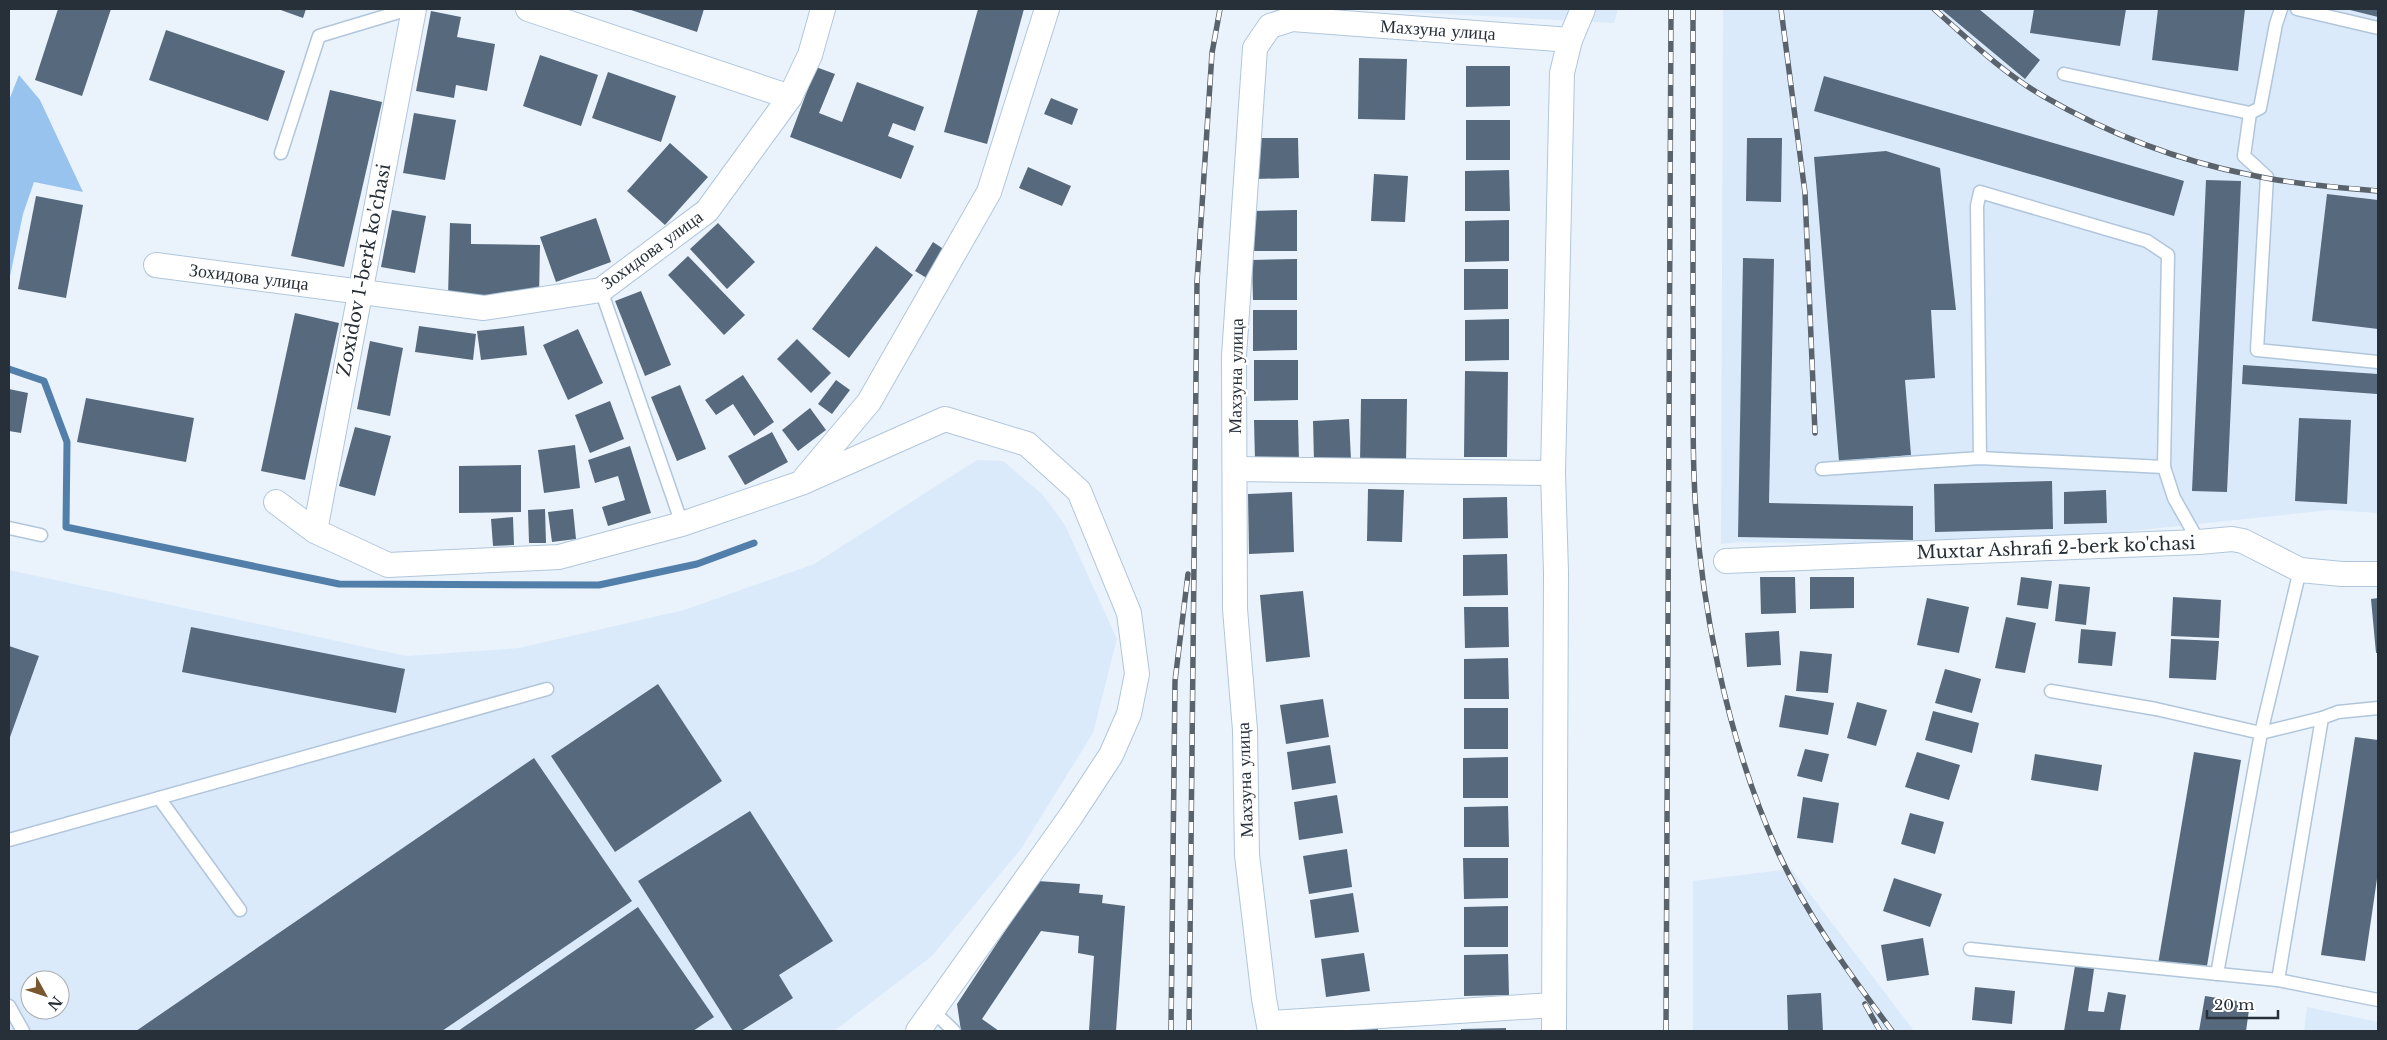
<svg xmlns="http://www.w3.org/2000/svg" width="2387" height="1040" font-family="'Libre Baskerville',serif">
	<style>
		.built { fill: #daeafb; fill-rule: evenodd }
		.green { fill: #98c3ee }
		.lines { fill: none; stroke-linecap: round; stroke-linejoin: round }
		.stream { stroke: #527fa9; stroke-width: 7 }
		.building { fill: #576a7d }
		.lane-casing { stroke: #b1c6db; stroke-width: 15 }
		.street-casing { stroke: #b1c6db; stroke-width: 26 }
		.lane { stroke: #fff; stroke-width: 12 }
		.street { stroke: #fff; stroke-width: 24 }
		.rail-casing { stroke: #5a636b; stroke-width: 5.5 }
		.rail { stroke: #fff; stroke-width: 4; stroke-dasharray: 11; stroke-linecap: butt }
		.labels { text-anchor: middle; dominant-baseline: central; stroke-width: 5; stroke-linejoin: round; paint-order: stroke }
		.street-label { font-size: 18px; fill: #273038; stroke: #fff }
	</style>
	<rect width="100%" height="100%" fill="#eaf3fc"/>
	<!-- built -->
	<g class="built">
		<polygon points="1355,9 1618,9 1614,23"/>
		<polygon points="1723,9 2378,9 2378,513 2330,510 1989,546 1740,542 1721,544"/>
		<path d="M977,460l26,1 39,33 23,31 52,114 -24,94 -72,116 -89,107 -98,75h-825v-461l397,86 113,-8 165,-38 130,-46zM30,980h30v30h-30z"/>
		<polygon points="1791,869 1914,1031 1693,1031 1693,881"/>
		<polygon points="2307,1007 2378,1022 2378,1031 2304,1031"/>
	</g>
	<!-- green -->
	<polygon class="green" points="19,75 40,100 83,192 34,182 23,214 9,281 9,100"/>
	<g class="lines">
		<!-- stream -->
		<polyline class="stream" points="9,369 44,381 67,442 66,527 339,584 599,585 697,564 754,543"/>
	</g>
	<!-- building -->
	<g class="building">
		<polygon points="58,9 111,9 82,96 35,80"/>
		<polygon points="278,9 306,9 303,18"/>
		<polygon points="628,9 704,9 697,32"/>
		<polygon points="978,9 1024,9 987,144 944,132"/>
		<polygon points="1941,9 1979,9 2040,60 2025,79"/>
		<polygon points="2034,9 2126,9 2120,46 2030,33"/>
		<polygon points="2158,9 2245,9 2238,71 2152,60"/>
		<polygon points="2346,9 2378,9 2378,17"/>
		<polygon points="431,11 461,17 457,37 495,44 487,91 456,85 454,98 416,91"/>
		<polygon points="166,30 285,71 268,121 149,80"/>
		<polygon points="540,55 598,75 581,126 523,106"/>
		<polygon points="1359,58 1407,59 1405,120 1358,119"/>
		<polygon points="1466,66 1510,66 1510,106 1466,107"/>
		<polygon points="816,67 835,74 819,113 842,122 857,82 924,107 915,131 893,123 888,136 914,146 901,179 790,137"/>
		<polygon points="608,72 676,96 661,142 592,118"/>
		<polygon points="1824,76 2184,181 2174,216 1814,111"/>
		<polygon points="330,90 382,102 344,267 291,256"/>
		<polygon points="1051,98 1078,109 1072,125 1044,114"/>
		<polygon points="414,113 456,120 445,180 403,173"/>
		<rect x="1466" y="120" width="44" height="40"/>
		<polygon points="1254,138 1298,138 1299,178 1254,179"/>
		<polygon points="1747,138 1782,138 1781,202 1746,201"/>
		<polygon points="670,143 708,177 665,225 627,191"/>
		<polygon points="1886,151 1940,168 1956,310 1931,310 1935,378 1905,380 1911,455 1839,461 1814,157"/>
		<polygon points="1028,167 1071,186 1062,206 1019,188"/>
		<polygon points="1509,170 1510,211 1465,211 1465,171"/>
		<polygon points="1374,174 1408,176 1405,222 1371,221"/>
		<polygon points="2206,180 2241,181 2227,492 2192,491"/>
		<polygon points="2327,194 2378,200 2378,329 2312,321"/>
		<polygon points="36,196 83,205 66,298 18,289"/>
		<polygon points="392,210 426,216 415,273 381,267"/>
		<polygon points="1297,210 1297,251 1253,251 1253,211"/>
		<polygon points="596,218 611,262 556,282 540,237"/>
		<polygon points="1509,220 1509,261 1465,262 1465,221"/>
		<polygon points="450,223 471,224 471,244 540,245 539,298 448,296"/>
		<polygon points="718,223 755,262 727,289 690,249"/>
		<polygon points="933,242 948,252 930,280 915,271"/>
		<polygon points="876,246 913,275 849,358 812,329"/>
		<polygon points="688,256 745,315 724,335 668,275"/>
		<polygon points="1743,258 1774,259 1769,503 1913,506 1913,540 1738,537"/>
		<polygon points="1297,259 1297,300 1253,300 1252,260"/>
		<polygon points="1464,269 1508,269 1508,309 1464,310"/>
		<polygon points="641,291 671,365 645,376 615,301"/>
		<polygon points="1253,310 1297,310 1297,350 1253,351"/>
		<polygon points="295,313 339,323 305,480 261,471"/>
		<polygon points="1509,319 1509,360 1465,361 1465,320"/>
		<polygon points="419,326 476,334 473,360 415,352"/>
		<polygon points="524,326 527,355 481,360 477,331"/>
		<polygon points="578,329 603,383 568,400 543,345"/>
		<polygon points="797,339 831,373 811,393 777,359"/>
		<polygon points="370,341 403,348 390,416 357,409"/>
		<polygon points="1254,360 1298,360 1298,400 1254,401"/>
		<polygon points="2243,365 2378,374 2377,394 2242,384"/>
		<polygon points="1465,371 1508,372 1507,457 1464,457"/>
		<polygon points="743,375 774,422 754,436 733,404 716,415 705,400"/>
		<polygon points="836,380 850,390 832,414 818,404"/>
		<polygon points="680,385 706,449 677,461 651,397"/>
		<polygon points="9,389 28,393 21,433 9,431"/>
		<polygon points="86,398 194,418 186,462 77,442"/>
		<polygon points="1361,399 1407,399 1406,463 1360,462"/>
		<polygon points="610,401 624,439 590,453 575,415"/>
		<polygon points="810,408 826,430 798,451 782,430"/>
		<polygon points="2299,418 2351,420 2347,504 2295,501"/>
		<polygon points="1349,419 1351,460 1314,462 1313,421"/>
		<polygon points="1254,420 1298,420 1299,461 1255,461"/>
		<polygon points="355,427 391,436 375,496 339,486"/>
		<polygon points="772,432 788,462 745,485 728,456"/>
		<polygon points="575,445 580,488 544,493 538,450"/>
		<polygon points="630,446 651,513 608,526 602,507 625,500 618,476 595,483 588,460"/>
		<polygon points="521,465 521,512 459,513 459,466"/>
		<polygon points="2052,481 2053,529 1935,532 1934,484"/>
		<polygon points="1368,489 1404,490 1402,542 1367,541"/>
		<polygon points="2106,490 2107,523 2064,524 2064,492"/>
		<polygon points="1292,492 1294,552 1249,554 1248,494"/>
		<polygon points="1507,497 1508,538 1463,539 1463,498"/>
		<polygon points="545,509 546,543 529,543 528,510"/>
		<polygon points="573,509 576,539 552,542 548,512"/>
		<polygon points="513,517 514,545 493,546 491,519"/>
		<polygon points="1507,554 1508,595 1463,596 1463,555"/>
		<polygon points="1760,577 1795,577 1796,613 1761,614"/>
		<polygon points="1810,577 1854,577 1854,608 1810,609"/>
		<polygon points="2021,577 2052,581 2048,609 2017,605"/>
		<polygon points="2059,584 2090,587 2086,625 2055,621"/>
		<polygon points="1303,591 1310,657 1266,662 1260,595"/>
		<polygon points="2173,597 2221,600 2219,638 2171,636"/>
		<polygon points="1927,598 1969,607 1959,653 1917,645"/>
		<polygon points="2378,598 2378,653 2376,653 2371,599"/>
		<polygon points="1464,607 1508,607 1509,647 1465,648"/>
		<polygon points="2006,617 2036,623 2025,673 1995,668"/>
		<polygon points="191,627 405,669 396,713 182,672"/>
		<polygon points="2081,629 2116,632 2112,666 2078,663"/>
		<polygon points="1779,631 1781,665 1747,667 1745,633"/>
		<polygon points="2171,639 2219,641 2216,680 2169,678"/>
		<polygon points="9,646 39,656 9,740"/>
		<polygon points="1800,651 1832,654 1828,693 1796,691"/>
		<polygon points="1508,658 1509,699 1464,699 1464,659"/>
		<polygon points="1945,669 1981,679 1972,713 1935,703"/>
		<polygon points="658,684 722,781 615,852 551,756"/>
		<polygon points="1785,695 1834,703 1828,735 1779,727"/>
		<polygon points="1323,699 1329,737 1286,744 1280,705"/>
		<polygon points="1857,702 1887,710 1876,746 1847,738"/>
		<rect x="1464" y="708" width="44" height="41"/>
		<polygon points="1933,711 1979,723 1972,753 1925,740"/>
		<polygon points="2355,737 2378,740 2378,872 2365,961 2321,955"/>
		<polygon points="1330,745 1336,783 1292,790 1287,752"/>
		<polygon points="1805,749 1829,754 1822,782 1797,776"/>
		<polygon points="1917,752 1960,765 1949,800 1905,787"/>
		<polygon points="2194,752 2241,760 2206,972 2158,964"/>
		<polygon points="2035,754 2102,765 2098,791 2031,780"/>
		<polygon points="1508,757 1508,798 1463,798 1463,758"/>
		<polygon points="534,758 632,901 442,1031 136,1031"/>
		<polygon points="1337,795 1343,833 1299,840 1294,802"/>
		<polygon points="1803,797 1839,803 1833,843 1797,838"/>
		<polygon points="1508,806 1509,847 1464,847 1464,807"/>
		<polygon points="750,811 833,941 779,975 793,998 741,1031 733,1031 638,881"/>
		<polygon points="1910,813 1944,822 1935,854 1901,844"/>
		<polygon points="1347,849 1352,887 1309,894 1303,856"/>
		<polygon points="1463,858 1508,858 1508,898 1464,899"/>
		<polygon points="1894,878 1942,894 1930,927 1883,911"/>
		<polygon points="1038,881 1080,884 1079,893 1103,895 1102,903 1125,906 1116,1031 1089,1031 1094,956 1078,953 1079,936 1041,931 982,1019 999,1031 961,1031 957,1004"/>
		<polygon points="1353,893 1359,932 1315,938 1310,900"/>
		<polygon points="1508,906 1508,947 1464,947 1464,907"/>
		<polygon points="638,907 714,1017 693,1031 458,1031"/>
		<polygon points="1923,938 1929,975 1887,981 1881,945"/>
		<polygon points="1364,953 1370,991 1326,997 1321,959"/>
		<polygon points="1508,954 1509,995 1464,996 1464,955"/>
		<polygon points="2076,960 2095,962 2088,1011 2104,1012 2108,992 2126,995 2120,1031 2064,1031"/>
		<polygon points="1975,987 2015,991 2012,1024 1972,1020"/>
		<polygon points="1821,993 1823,1031 1788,1031 1787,995"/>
		<polygon points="2205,996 2250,1003 2246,1031 2199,1031"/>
		<polygon points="1506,1028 1506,1031 1461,1031 1461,1029"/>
		<rect x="1334" y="1029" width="44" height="2"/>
	</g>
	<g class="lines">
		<!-- lane casing -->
		<g class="lane-casing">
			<g id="lane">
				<polyline points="2297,9 2378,28"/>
				<polyline points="2064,74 2250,113 2260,108 2276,24 2281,9"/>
				<polyline points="2250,113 2244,156 2267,177 2257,350 2378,362"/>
				<polyline points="281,153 319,36 409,9"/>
				<polyline points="601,290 682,524"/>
				<polyline points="1980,458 1977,206 1980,192 2147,241 2168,255 2164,467 2174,498 2199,542"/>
				<polyline points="1822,469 1980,458 2164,467"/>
				<polyline points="9,528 41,535"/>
				<polyline points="2051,691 2156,709 2261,733 2322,718 2278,980"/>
				<polyline points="2322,718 2338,712 2378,708"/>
				<polyline points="159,798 240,910"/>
				<polyline points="9,840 547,689"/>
				<polyline points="1970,949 2278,980 2378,1000"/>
				<polyline points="2217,974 2261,733 2300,570"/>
				<polyline points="9,1006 23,1031"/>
				<polyline points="933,1011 954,1031"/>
			</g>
		</g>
		<!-- street casing -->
		<g class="street-casing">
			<g id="street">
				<polyline points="528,9 790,97"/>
				<polyline points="156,265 484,308 601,290 707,211 790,97 810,55 823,9"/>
				<polyline points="1235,469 1553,473"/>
				<polyline points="805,478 869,402 989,192 1047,9"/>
				<polyline points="276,502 315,531 388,565 559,557 682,524 801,483 945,419 1027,444 1079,491 1129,613 1137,674 1129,714 1111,755 1071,816 918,1031"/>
				<polyline points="315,531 414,9"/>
				<polyline points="1726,561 2199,542 2232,539 2243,541 2300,570 2342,574 2378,574"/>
				<polyline points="1269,1023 1554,1005"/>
				<polyline points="1270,1031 1264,999 1247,855 1245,730 1235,609 1234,356 1255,48 1270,26 1292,19 1570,40"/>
				<polyline points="1554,1031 1556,572 1553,473 1562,73 1570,40 1583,9"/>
			</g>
		</g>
		<!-- lane -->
		<use href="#lane" class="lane"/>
		<!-- street -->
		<use href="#street" class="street"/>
		<!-- rail casing -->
		<g class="rail-casing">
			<g id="rail">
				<path d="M1693,9c0,100 0,200 0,300 1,55 -1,111 1,166 4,123 33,264 83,375 30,66 73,124 115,181"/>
				<polyline points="1781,9 1805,193 1815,433"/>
				<path d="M1934,9c34,30 69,64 109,87 64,37 136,65 208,79 41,9 85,12 127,16"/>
				<polyline points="1865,1004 1880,1031"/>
				<polyline points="1171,1031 1175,681 1188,574"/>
				<polyline points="1189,1031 1197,282 1212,53 1220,9"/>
				<polyline points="1666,1031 1671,9"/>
			</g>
		</g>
		<!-- rail -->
		<use href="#rail" class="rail"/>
	</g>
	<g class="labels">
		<!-- street labels -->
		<g class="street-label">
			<text transform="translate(1438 30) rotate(4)">Махзуна улица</text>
			<text transform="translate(652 250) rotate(-36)">Зохидова улица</text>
			<text transform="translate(364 270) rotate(-79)">Zoxidov 1-berk ko'chasi</text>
			<text transform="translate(249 277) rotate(7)">Зохидова улица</text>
			<text transform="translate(1236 376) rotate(-89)">Махзуна улица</text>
			<text transform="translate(2056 548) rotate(-2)">Muxtar Ashrafi 2-berk ko'chasi</text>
			<text transform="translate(1245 780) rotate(-92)">Махзуна улица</text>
		</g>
	</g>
	<!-- border -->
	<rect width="2387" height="1040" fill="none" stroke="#273038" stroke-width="20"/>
	<!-- north arrow -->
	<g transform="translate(45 995) rotate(130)"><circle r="24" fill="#ffffff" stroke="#a9acaf"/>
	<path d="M0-4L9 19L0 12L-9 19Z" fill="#7a572f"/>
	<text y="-8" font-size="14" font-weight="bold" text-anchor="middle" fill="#273038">N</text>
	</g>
	<!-- scale -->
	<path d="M2207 1010v8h71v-8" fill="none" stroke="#273038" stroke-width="2.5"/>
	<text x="2214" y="1010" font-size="15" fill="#273038" stroke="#ffffff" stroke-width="4" paint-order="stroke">20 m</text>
</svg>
